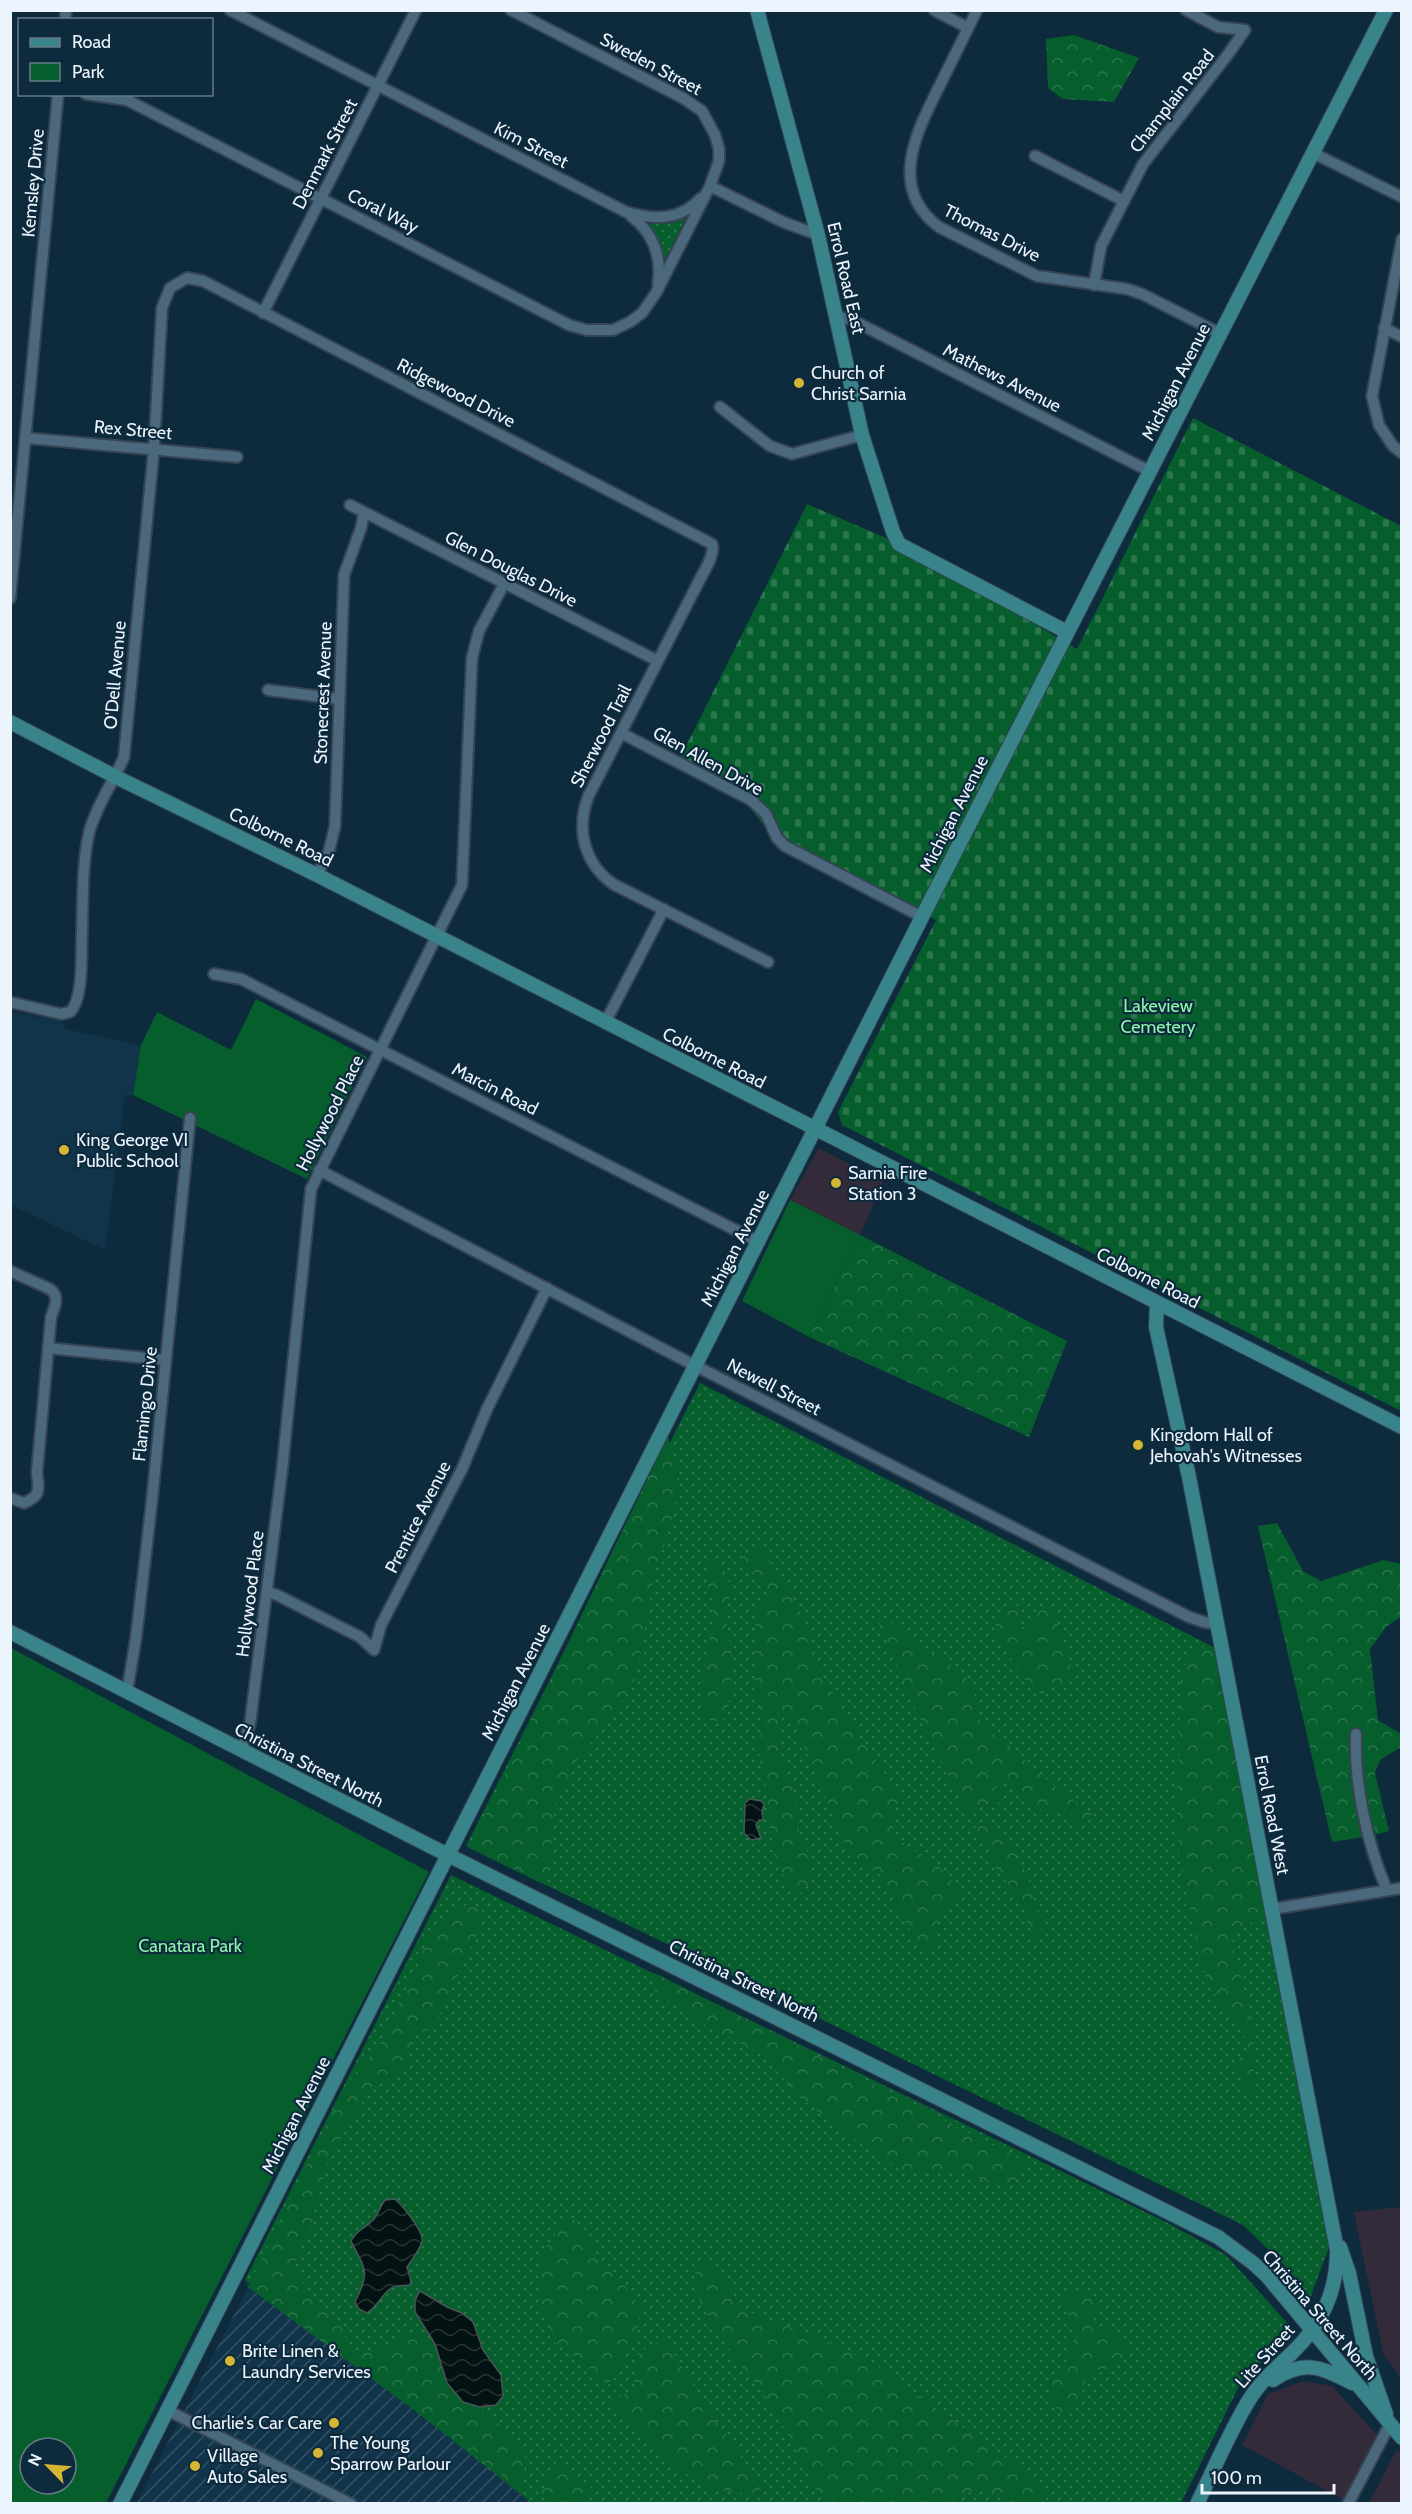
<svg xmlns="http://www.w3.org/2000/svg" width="1412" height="2514" font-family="Cabin,sans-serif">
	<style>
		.commercial { fill: #342b3a }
		.industrial { fill: url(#industrial-furrows) }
		.built { fill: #11344b }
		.grass { fill: url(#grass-dots) }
		.forest { fill: url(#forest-crowns) }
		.cemetery { fill: url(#cemetery-stones) }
		.park { fill: #075e2d; fill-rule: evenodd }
		.water { fill: url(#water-waves); stroke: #495658; stroke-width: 1.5 }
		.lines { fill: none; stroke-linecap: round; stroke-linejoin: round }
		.street-casing { stroke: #344453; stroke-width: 14 }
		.secondary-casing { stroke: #344453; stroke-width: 16 }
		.street { stroke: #4b687d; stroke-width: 10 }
		.secondary { stroke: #39838a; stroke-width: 14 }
		.poi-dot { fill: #d5b534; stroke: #0e2a3d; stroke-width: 2 }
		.labels { text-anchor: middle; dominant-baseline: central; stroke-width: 4.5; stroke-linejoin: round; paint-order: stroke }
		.street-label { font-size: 18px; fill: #ecf5fd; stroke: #0e2a3d }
		.poi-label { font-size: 18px; fill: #ecf5fd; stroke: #0e2a3d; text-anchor: start }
		.park-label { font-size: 18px; fill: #8cf6a9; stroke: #0e2a3d }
	</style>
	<defs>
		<pattern id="industrial-furrows" width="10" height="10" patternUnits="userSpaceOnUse" patternTransform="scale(1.5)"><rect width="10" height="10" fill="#11344b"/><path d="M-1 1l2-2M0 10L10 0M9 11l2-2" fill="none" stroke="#345266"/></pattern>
		<pattern id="grass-dots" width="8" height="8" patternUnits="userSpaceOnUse" patternTransform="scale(1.5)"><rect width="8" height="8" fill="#075e2d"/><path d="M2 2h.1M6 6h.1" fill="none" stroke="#2b764c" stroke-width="1.8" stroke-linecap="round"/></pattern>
		<pattern id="forest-crowns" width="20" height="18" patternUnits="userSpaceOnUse" patternTransform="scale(1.5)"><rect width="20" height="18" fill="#075e2d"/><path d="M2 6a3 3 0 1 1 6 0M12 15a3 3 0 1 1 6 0" fill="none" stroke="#2b764c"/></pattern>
		<pattern id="cemetery-stones" width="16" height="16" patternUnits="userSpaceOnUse" patternTransform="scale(1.5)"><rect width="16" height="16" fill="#075e2d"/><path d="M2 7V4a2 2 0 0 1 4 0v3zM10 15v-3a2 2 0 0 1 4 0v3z" fill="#2b764c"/></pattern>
		<pattern id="water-waves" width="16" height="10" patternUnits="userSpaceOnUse" patternTransform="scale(1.5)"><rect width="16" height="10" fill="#031212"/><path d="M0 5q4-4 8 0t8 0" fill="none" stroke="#283535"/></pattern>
	</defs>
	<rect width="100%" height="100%" fill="#0e2a3d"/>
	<!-- commercial -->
	<g class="commercial">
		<polygon points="819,1148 883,1182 860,1235 790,1200"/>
		<polygon points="1401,2207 1402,2207 1401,2378 1383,2353 1354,2212"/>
		<polygon points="1304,2381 1332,2386 1379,2437 1344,2500 1242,2445 1268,2394"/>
		<polygon points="1397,2449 1401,2455 1401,2503 1369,2503"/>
	</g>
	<!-- industrial -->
	<polygon class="industrial" points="245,2280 269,2295 533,2503 136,2504 248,2288"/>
	<!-- built -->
	<polygon class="built" points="10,1011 62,1022 66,1029 141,1045 133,1095 125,1095 105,1250 11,1205"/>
	<!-- grass -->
	<g class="grass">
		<polygon points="686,217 664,262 662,261 647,224 667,223"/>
		<polygon points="700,1383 1219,1650 1330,2245 1310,2298 1289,2270 1243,2225 466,1846"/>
		<polygon points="451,1875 1166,2222 1226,2255 1291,2327 1289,2335 1242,2380 1181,2503 533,2504 269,2295 245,2280"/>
	</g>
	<!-- forest -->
	<g class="forest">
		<polygon points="1074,35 1139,58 1114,102 1063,99 1048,88 1046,39"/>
		<polygon points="860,1235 1067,1341 1029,1437 809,1337"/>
		<polygon points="668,1436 680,1481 671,1524 655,1572 636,1678 607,1723 577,1760 555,1804 550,1861 541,1883 469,1848"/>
		<polygon points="1277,1523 1303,1571 1321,1581 1383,1560 1401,1564 1401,1617 1387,1626 1370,1649 1378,1720 1401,1734 1401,1747 1380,1760 1375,1773 1389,1831 1370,1836 1332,1842 1258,1526"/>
		<polygon points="760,1548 787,1587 808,1627 814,1661 864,1744 900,1795 888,1834 934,1862 961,1890 938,1922 933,1944 922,1952 878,1872 851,1860 792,1717 777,1707 782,1761 791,1783 798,1814 799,1831 812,1863 811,1881 799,1895 785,1879 774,1856 765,1783 757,1744 765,1723 754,1691 756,1612 772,1595 739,1559"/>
		<path d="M710,1561l14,8 8,20 -7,23 8,52 -5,46 -7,13 -16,-6c-10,-39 5,-63 8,-101 2,-16 -7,-31 -7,-41 0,-4 3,-10 4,-14z"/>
		<polygon points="1010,1602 1020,1607 1020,1626 1033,1629 1032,1613 1046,1607 1057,1617 1060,1636 1075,1675 1041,1694 1024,1678 993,1632 1000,1614"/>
		<polygon points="873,1609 928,1651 961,1672 973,1687 980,1721 1058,1789 1092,1814 1086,1825 1078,1824 1065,1809 1049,1814 1028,1802 1001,1779 994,1784 1005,1794 1001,1803 987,1802 971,1812 962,1804 911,1699"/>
		<polygon points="1198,1646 1219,1650 1272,1915 1236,1928 1231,1935 1253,2027 1254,2074 1257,2090 1247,2094 1234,2061 1250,2053 1243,2031 1223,2009 1202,1970 1179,1858 1177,1802 1181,1670"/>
		<path d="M990,1822c18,17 33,41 41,64 2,5 1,10 3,14 3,11 9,15 10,26l-9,11 -8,-16 -4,-17 -28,-37 -8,-23 -12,-17z"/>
		<polygon points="472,1905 483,1912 481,1925 435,2026 416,2035 402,2076 374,2083 328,2160 310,2228 294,2264 309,2295 341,2323 349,2349 372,2353 409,2332 425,2334 474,2403 507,2431 525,2456 523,2484 520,2489 248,2287 346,2084 379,2047 430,1936 454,1906"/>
		<polygon points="655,1973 1026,2162 1012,2185 995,2184 960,2173 906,2172 872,2152 802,2099 759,2053 692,2018 655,1991"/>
		<polygon points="569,2216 586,2231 600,2262 621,2281 642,2309 634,2339 608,2386 580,2360 551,2340 539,2293 542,2253"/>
		<polygon points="694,2260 719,2270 742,2309 833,2344 877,2366 1035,2479 1047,2503 1005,2503 996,2494 975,2489 953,2503 831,2503 816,2489 773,2407 732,2354 699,2300"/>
		<path d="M1069,2288l17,5 11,15 -13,10c21,17 32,4 44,34l-12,16 -19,2 -11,7c-4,18 -8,31 -22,43l-11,-18 -4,-24 17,-14 4,-22 7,-4 -14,-38z"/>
		<path d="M665,2339l42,68 52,77 3,15c-17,-8 -33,-6 -50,-11 -29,-8 -77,-63 -100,-85l22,-15 4,-35z"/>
		<path d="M557,2461l13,4 6,17 14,2 2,11c-19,14 -32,11 -50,-3z"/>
	</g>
	<!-- cemetery -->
	<polygon class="cemetery" points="1193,418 1401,526 1401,1411 842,1125 838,1112 936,920 774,838 743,799 677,764 807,504 900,544 1077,649"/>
	<!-- park -->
	<g class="park">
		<polygon points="256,999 367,1057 307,1179 133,1095 141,1045 157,1012 231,1050"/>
		<polygon points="790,1200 860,1235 809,1337 742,1301"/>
		<path d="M11,1648l418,224 -323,631h-95zM30,2448h36v36h-36z"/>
	</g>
	<!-- water -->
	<g class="water">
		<polygon points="750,1799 761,1801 764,1804 762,1812 763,1820 759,1820 756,1825 761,1838 751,1840 744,1833 745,1803"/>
		<path d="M395,2199c7,6 30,34 27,43 -3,9 -10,17 -15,25l4,14 -1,4c-5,1 -10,0 -14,1 -13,4 -17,20 -29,27l-8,-4 -4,-7c16,-32 10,-32 -4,-61 6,-12 13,-12 21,-20 6,-5 8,-15 13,-21z"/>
		<polygon points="420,2291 447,2307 462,2313 473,2322 483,2350 501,2375 503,2396 496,2405 480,2407 463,2402 447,2383 435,2344 415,2312 415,2300"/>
	</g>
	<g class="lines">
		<!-- street casing -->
		<g class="street-casing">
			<g id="street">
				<path d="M230,10l396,202c28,8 54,9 75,-14"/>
				<polyline points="934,10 968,28"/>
				<path d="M977,10c-12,24 -23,47 -35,71 -23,46 -57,106 -3,146l98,49 90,13 15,5 79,40"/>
				<polyline points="65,20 66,10"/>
				<polyline points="86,94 127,100 569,325 587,330 613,330 630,322 642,313 656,293 710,186 719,161 719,149 715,135 702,111 683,98 511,10"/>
				<polyline points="1313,153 1402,197"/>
				<polyline points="1035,156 1124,201"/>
				<polyline points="710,186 783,222 818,235"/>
				<path d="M631,216c22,16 31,41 27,68"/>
				<polyline points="1402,239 1372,396 1379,425 1393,446 1402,453"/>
				<polyline points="1094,285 1101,246 1143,164 1229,53 1245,30 1218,27 1186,10"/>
				<polyline points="263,313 416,10"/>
				<polyline points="837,317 850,319 1151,472"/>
				<polyline points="1384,328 1402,337"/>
				<polyline points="720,407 770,446 792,454 862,435"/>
				<polyline points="26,438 237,457"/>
				<polyline points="350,505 658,661"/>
				<polyline points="10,598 58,94"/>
				<polyline points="268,690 339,699"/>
				<polyline points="621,733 751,800 766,814 777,838 785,846 922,917"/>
				<polyline points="317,875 329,851 335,826 344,575 361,528 364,513"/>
				<polyline points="214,974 241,979 759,1242"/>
				<path d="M10,1002l51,12 9,-2c14,-13 11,-62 12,-81 1,-33 0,-66 7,-98 7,-27 24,-50 35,-76l30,-309 8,-140 8,-20 17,-10 16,3 509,263c4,12 -11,31 -16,43l-108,210c-12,33 -4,66 25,87l155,78"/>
				<polyline points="605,1023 664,909"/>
				<polyline points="319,1170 686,1361 1189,1617 1204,1622 1217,1624"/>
				<path d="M10,1271l40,18c10,7 5,18 1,28l-14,155c1,16 6,23 -13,31l-14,-5"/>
				<polyline points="48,1348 166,1360"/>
				<polyline points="267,1592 277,1595 360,1637 374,1650 381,1625 462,1469 487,1409 547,1288"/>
				<polyline points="127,1692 136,1638 152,1500 190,1118"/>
				<path d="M1356,1734c-2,50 11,110 31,156"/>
				<polyline points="241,1751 250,1724 282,1470 311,1189 462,885 472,658 479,631 504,584"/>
				<polyline points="1272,1909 1402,1888"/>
				<polyline points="167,2410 351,2504"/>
				<polyline points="1348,2504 1390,2424"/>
			</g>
		</g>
		<!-- secondary casing -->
		<g class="secondary-casing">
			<g id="secondary">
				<polyline points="757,10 818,235 862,435 893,532 899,544 1067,632"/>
				<polyline points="10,722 116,777 317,875 1402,1427"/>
				<path d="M1157,1303l-1,24 33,150 148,773c0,42 -15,74 -45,103 -15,14 -32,29 -43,47 -20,33 -35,69 -52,104"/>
				<polyline points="10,1632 438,1850 1218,2237 1253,2263 1267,2276 1402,2438"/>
				<polyline points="1340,2247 1349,2273 1366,2356 1386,2414"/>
				<path d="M1273,2380c31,-21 48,-13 79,3"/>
				<polyline points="120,2504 922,917 1386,10"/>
			</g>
		</g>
		<!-- street -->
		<use href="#street" class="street"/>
		<!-- secondary -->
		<use href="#secondary" class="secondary"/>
	</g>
	<!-- markers -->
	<g class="poi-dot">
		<circle cx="799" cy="383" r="6"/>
		<circle cx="64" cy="1150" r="6"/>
		<circle cx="836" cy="1183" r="6"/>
		<circle cx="1138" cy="1445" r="6"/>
		<circle cx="230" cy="2361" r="6"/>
		<circle cx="334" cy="2423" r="6"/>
		<circle cx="318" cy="2453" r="6"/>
		<circle cx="195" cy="2466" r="6"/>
	</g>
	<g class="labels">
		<!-- street labels -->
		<g class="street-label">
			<text transform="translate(651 64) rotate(28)">Sweden Street</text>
			<text transform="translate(1172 101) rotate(-52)">Champlain Road</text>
			<text transform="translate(531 145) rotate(27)">Kim Street</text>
			<text transform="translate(325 154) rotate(-63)">Denmark Street</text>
			<text transform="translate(33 183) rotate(-85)">Kemsley Drive</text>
			<text transform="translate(383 211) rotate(27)">Coral Way</text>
			<text transform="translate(992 233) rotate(27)">Thomas Drive</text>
			<text transform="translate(846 278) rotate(77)">Errol Road East</text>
			<text transform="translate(1002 378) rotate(27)">Mathews Avenue</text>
			<text transform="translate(1176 382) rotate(-63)">Michigan Avenue</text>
			<text transform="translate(456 393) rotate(27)">Ridgewood Drive</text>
			<text transform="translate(133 430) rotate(5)">Rex Street</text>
			<text transform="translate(511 569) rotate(27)">Glen Douglas Drive</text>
			<text transform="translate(115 675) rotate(-85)">O'Dell Avenue</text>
			<text transform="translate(323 693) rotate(-88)">Stonecrest Avenue</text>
			<text transform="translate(601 736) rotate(-63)">Sherwood Trail</text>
			<text transform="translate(708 761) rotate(29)">Glen Allen Drive</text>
			<text transform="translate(954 814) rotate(-63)">Michigan Avenue</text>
			<text transform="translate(281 837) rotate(26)">Colborne Road</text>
			<text transform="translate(714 1058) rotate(27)">Colborne Road</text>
			<text transform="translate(495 1089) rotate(27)">Marcin Road</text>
			<text transform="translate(330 1113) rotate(-63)">Hollywood Place</text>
			<text transform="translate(735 1248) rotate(-63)">Michigan Avenue</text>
			<text transform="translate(1148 1278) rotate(27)">Colborne Road</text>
			<text transform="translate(774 1387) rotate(27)">Newell Street</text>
			<text transform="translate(145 1404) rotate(-84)">Flamingo Drive</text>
			<text transform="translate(418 1517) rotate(-63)">Prentice Avenue</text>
			<text transform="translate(250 1594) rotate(-83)">Hollywood Place</text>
			<text transform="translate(516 1682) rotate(-63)">Michigan Avenue</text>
			<text transform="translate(309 1765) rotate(27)">Christina Street North</text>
			<text transform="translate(1272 1815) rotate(79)">Errol Road West</text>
			<text transform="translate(744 1981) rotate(26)">Christina Street North</text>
			<text transform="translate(296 2115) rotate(-63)">Michigan Avenue</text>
			<text transform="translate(1320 2315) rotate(49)">Christina Street North</text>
			<text transform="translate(1265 2356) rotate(-48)">Lite Street</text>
		</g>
		<!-- poi labels -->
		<g class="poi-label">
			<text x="811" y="373">Church of<tspan x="811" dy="21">Christ Sarnia</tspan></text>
			<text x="76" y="1140">King George VI<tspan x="76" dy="21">Public School</tspan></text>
			<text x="848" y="1173">Sarnia Fire<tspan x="848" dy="21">Station 3</tspan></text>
			<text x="1150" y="1435">Kingdom Hall of<tspan x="1150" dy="21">Jehovah's Witnesses</tspan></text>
			<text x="242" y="2351">Brite Linen &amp;<tspan x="242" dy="21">Laundry Services</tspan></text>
			<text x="322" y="2423" text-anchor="end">Charlie's Car Care</text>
			<text x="330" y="2443">The Young<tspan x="330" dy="21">Sparrow Parlour</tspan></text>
			<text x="207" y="2456">Village<tspan x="207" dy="21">Auto Sales</tspan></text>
		</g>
		<!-- park labels -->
		<g class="park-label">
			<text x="1158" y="1006">Lakeview<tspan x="1158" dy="21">Cemetery</tspan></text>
			<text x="190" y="1946">Canatara Park</text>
		</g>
	</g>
	<!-- border -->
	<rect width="1412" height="2514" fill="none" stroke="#ecf5fd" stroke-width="24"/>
	<!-- legend -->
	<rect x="18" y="18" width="195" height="78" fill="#0e2a3d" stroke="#677b8a" stroke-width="1.5"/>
	<rect x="30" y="38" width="30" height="9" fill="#39838a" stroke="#677b8a" stroke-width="1.5"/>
	<text x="72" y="48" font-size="18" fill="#ecf5fd">Road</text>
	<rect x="30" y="63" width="30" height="18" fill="#075e2d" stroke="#677b8a" stroke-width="1.5"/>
	<text x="72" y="78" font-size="18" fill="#ecf5fd">Park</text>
	<!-- north arrow -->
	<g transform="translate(48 2466) rotate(295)"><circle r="28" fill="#0e2a3d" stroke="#677b8a" stroke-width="1.5"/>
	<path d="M0-4.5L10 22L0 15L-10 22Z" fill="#d5b534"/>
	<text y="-9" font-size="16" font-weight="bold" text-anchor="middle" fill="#ecf5fd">N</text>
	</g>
	<!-- scale -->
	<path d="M1202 2484v9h132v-9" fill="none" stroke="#ecf5fd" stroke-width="3"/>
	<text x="1211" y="2484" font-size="18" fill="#ecf5fd" stroke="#0e2a3d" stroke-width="4.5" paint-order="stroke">100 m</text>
</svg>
